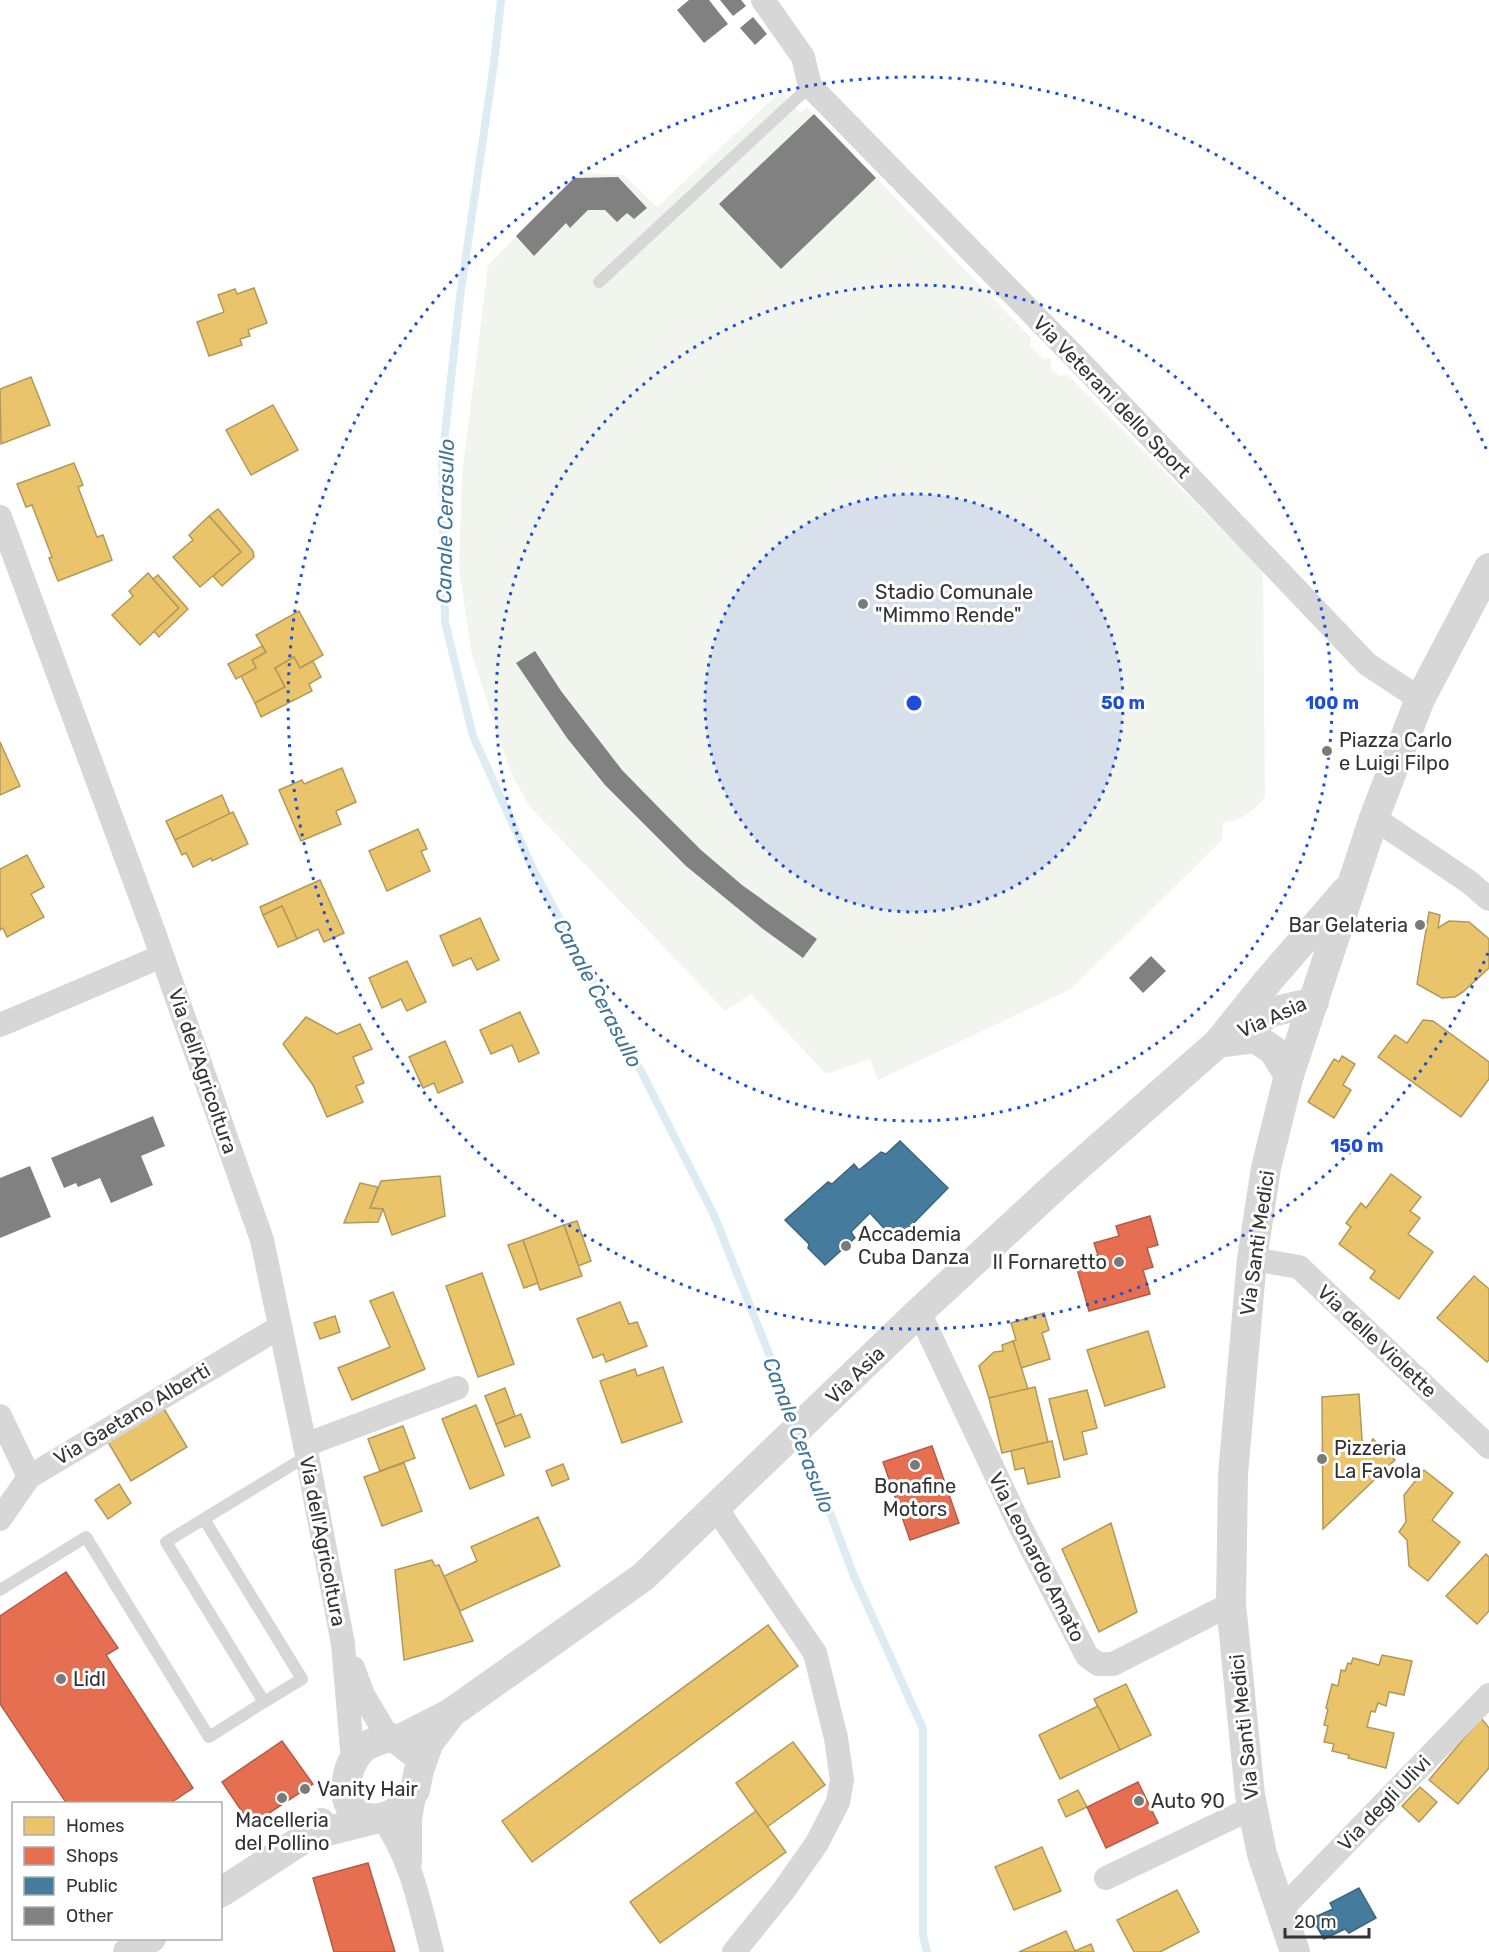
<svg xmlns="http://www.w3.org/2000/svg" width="1489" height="1952" font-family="Rubik,sans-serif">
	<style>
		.green { fill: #f1f5ed }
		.homes { fill: #e9c46a; stroke: #b2985a; stroke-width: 1.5 }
		.shops { fill: #e76f51; stroke: #b15d48; stroke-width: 1.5 }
		.public { fill: #457b9d; stroke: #40657d; stroke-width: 1.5 }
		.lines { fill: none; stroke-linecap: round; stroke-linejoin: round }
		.stream { stroke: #ddebf3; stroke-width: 8 }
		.building { fill: #818181 }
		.service { stroke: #d7d7d7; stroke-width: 12 }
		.minor { stroke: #d7d7d7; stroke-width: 24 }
		.tertiary { stroke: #d7d7d7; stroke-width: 30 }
		.ring { fill: none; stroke: #1d4ed8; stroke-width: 3; stroke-dasharray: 3 6 }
		.poi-dot { fill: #7a7a7a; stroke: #fff; stroke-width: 2 }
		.labels { text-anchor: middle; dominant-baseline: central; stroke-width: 6; stroke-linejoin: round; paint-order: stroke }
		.street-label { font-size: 20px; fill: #333; stroke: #fff }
		.poi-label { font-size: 20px; fill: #333; stroke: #fff; text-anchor: start }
		.water-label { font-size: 21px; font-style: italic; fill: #3f7597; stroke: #fff }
		.centre { fill: #1d4ed8; stroke: #fff; stroke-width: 3 }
		.ring-label { font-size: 18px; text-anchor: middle; font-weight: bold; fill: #1d4ed8; stroke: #fff; stroke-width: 6; stroke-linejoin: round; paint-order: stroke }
	</style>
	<rect width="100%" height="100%" fill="#fff"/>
	<!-- green -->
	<path class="green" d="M781,91l19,22 7,-6 7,7 217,224 -1,8 13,13 8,-1v10l8,8 9,-1 195,196 2,226c-11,15 -24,23 -42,26l-1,17 -151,149 -193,91 -8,-21 -44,15 -75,-80 -26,17 -195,-204 -20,-36 -38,-116 -13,-86 3,-94 26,-210 91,-92 45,2 33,32z"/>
	<!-- homes -->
	<g class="homes">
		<polygon points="254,288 267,323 248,330 250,336 240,339 242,345 209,356 197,322 224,312 218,295 235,289 237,294"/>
		<polygon points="31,377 50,425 1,444 0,389"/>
		<polygon points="273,405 298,450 251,475 226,430"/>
		<polygon points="74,463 83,485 78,487 97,537 103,535 112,560 58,581 49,558 52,557 32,505 26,507 17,484"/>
		<polygon points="218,509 253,551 254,557 222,586 213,576 241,552 209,516"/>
		<polygon points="209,516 241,552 200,587 173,557 193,540 189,535"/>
		<polygon points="148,573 179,608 140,645 112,615 133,596 129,591"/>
		<polygon points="158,575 188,609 159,637 154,631 179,608 153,579"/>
		<polygon points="299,611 323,655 300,668 294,657 275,668 285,687 255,703 241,676 256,668 252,660 266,652 256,635"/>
		<polygon points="262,646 266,652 252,660 256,668 236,679 228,664"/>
		<polygon points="294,657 300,668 313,661 321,677 309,684 312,691 261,717 255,703 285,687 275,668"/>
		<polygon points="0,742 20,786 0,795"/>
		<polygon points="342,768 356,802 336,811 341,824 301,841 279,790 302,780 304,784"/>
		<polygon points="222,795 230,814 175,840 166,821"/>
		<polygon points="233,812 248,844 212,861 211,858 193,867 186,853 182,855 175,840"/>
		<polygon points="418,829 427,849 421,851 430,871 387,891 369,851"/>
		<polygon points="27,855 44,887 31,894 44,917 7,937 3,928 0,930 0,869"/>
		<polygon points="320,880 344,933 324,942 318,929 297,939 282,906 263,915 260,907"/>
		<polygon points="282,906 297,939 278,947 263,915"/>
		<polygon points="1429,912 1440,915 1438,928 1449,921 1469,922 1489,939 1489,968 1463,992 1455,997 1442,998 1417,984"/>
		<polygon points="480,918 499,960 477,970 471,958 453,966 440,936"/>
		<polygon points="407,961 426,1002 407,1011 401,999 382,1008 369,978"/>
		<polygon points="520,1012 539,1053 519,1062 512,1045 491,1054 480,1030"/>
		<polygon points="306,1017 337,1034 360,1024 372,1049 353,1057 364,1083 356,1086 363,1102 327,1117 313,1085 283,1044"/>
		<polygon points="1423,1020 1433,1021 1489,1062 1489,1079 1461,1117 1378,1057 1395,1035 1407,1043"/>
		<polygon points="445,1041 463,1082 438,1093 434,1083 423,1088 409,1057"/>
		<polygon points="1342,1056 1355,1064 1343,1085 1351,1090 1334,1118 1308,1102 1334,1059 1339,1062"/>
		<polygon points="1391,1174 1421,1197 1410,1211 1420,1218 1408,1234 1433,1252 1399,1299 1370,1278 1375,1271 1339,1244 1351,1227 1346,1223 1361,1203 1366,1208"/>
		<polygon points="440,1176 445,1216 392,1235 383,1209 370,1208 381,1181"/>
		<polygon points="360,1183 378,1187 370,1208 383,1209 378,1222 344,1223"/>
		<polygon points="577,1221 591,1261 578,1266 564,1225"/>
		<polygon points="564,1225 582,1276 540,1290 523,1240"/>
		<polygon points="523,1240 538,1283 524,1288 508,1245"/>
		<polygon points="482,1273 514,1364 478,1377 446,1286"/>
		<polygon points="1474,1276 1489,1289 1489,1360 1487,1362 1437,1318"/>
		<polygon points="393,1292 425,1369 352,1400 338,1368 390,1347 370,1301"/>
		<polygon points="620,1302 629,1324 637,1322 647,1346 606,1362 603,1354 593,1358 577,1319"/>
		<polygon points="1044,1313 1049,1330 1042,1333 1050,1359 1021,1368 1013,1341 1016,1340 1011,1323"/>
		<polygon points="335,1316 340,1332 320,1339 314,1323"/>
		<polygon points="1148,1331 1165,1387 1105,1406 1087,1350"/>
		<polygon points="1013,1341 1028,1389 989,1398 979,1366 994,1352 1003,1351 1002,1345"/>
		<polygon points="663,1367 682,1422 622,1443 600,1381 635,1369 637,1376"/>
		<polygon points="1035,1387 1048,1442 1002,1453 989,1398"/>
		<polygon points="505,1388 515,1416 496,1424 485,1396"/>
		<polygon points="1087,1390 1097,1428 1082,1432 1087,1454 1064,1460 1049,1399"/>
		<polygon points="1359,1394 1363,1454 1373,1439 1395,1460 1323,1529 1322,1397"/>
		<polygon points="476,1405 504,1475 470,1489 442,1419"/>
		<polygon points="164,1409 187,1447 131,1481 108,1442"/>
		<polygon points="521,1414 530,1437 505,1447 496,1424"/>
		<polygon points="403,1426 415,1458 380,1471 368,1439"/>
		<polygon points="1052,1441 1060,1477 1028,1484 1024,1468 1015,1470 1011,1451"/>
		<polygon points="404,1463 422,1511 382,1526 364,1477"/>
		<polygon points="563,1464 569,1479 552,1486 546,1471"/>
		<polygon points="1424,1470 1453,1493 1432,1520 1460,1542 1428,1581 1409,1566 1407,1540 1399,1532 1406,1522 1404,1495"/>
		<polygon points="119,1484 131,1503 108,1519 95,1500"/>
		<polygon points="538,1517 560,1566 460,1611 444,1576 477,1561 471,1547"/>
		<polygon points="1111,1523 1137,1612 1099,1632 1062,1549"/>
		<polygon points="1486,1554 1489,1557 1489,1611 1477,1624 1446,1596"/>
		<polygon points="432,1560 435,1566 439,1565 473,1641 404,1660 395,1570"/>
		<polygon points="768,1625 798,1666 532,1862 502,1821"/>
		<polygon points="1382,1655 1412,1661 1404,1695 1389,1692 1386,1706 1378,1703 1375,1712 1371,1711 1367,1727 1394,1733 1386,1768 1348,1758 1349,1755 1332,1751 1334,1744 1324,1742 1328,1726 1324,1725 1328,1709 1326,1708 1332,1684 1338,1686 1341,1670 1345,1671 1348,1663 1351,1664 1353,1658 1379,1665"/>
		<polygon points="1126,1684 1151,1735 1120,1750 1094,1699"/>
		<polygon points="1098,1706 1120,1750 1060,1779 1039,1735"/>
		<polygon points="1481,1718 1489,1728 1489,1768 1458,1804 1429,1780"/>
		<polygon points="793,1742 825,1785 767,1827 736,1783"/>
		<polygon points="1420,1787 1437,1802 1419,1822 1402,1806"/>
		<polygon points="1078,1790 1087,1807 1066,1817 1058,1800"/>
		<polygon points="756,1811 786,1852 660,1943 630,1902"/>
		<polygon points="1042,1847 1061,1891 1014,1910 995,1867"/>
		<polygon points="1177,1890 1199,1932 1160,1952 1134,1952 1117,1920"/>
		<polygon points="1066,1931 1075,1951 1091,1944 1094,1952 1019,1952"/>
	</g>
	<!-- shops -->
	<g class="shops">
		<polygon points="1150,1216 1158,1245 1147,1248 1153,1267 1143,1270 1150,1294 1089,1311 1077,1269 1087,1266 1086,1259 1098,1255 1094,1243 1119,1236 1116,1226"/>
		<polygon points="932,1446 959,1523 910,1540 883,1462"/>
		<polygon points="66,1572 118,1648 106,1655 193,1788 169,1804 67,1804 0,1704 0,1616"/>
		<polygon points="282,1741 313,1784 251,1825 222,1782"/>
		<polygon points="1138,1782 1158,1823 1106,1848 1087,1807"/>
		<polygon points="368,1863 395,1952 334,1952 313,1878"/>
	</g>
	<!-- public -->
	<g class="public">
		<polygon points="900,1141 948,1188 900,1237 891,1236 870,1213 851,1232 855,1238 825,1265 808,1248 809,1244 785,1220 828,1182 832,1184 854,1164 859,1170 881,1152 886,1154"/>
		<polygon points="1359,1888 1376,1918 1349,1933 1345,1929 1324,1939 1312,1918 1333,1909 1330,1903"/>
	</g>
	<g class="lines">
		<!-- stream -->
		<g class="stream">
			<polyline points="501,0 494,63 460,297 442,461 445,622 473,736 533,869 642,1073 714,1215 796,1422"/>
			<polyline points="800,1434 854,1576 923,1729 923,1935 927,1952"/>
		</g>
	</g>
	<!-- building -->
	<g class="building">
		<polygon points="689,0 709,0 728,24 704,43 677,10"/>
		<polygon points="720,0 741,0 746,6 733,16"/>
		<polygon points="753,17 767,34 755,45 740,28"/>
		<polygon points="814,114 876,178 781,269 719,204"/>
		<polygon points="618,177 647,208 634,219 627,213 617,222 605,210 588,210 570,228 566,223 534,256 516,236 574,178"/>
		<polygon points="535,651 561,691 622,770 662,811 701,850 742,885 817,939 803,958 763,929 686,866 605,785 567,738 516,663"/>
		<polygon points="1151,956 1166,971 1143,993 1129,978"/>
		<polygon points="153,1116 165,1146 141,1156 153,1185 111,1203 100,1178 78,1187 76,1183 64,1188 51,1158"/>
		<polygon points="30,1166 51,1217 0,1238 0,1178"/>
	</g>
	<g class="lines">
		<!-- service -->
		<g class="service">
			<polyline points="599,282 810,86"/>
			<polyline points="204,1519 302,1679 264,1702"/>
			<polyline points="0,1590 86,1537 209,1737 264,1702 166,1542 307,1456"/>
		</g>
		<!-- minor -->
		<g class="minor">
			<polyline points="763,0 803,57 810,86 1077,359 1367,664 1420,699"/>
			<polyline points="0,517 153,930 262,1240 305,1445 343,1644 353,1762"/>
			<polyline points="1374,818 1469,882 1489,899"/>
			<polyline points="0,1025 162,956"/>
			<polyline points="1252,1259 1299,1267 1489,1447"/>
			<polyline points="919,1312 1021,1528 1087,1656 1098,1664 1113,1664 1231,1604"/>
			<polyline points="0,1416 29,1477"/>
			<polyline points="305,1445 457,1388"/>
			<polyline points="716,1508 815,1653 836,1738 842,1780 838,1802 817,1843 784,1890 734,1952"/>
			<polyline points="0,1519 29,1477 280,1327"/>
			<polyline points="353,1668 363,1695 388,1737"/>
			<path d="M382,1817c29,40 38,89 50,135"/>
			<polyline points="410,1862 410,1819 415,1790"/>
			<polyline points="1106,1878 1252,1808"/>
			<polyline points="1280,1911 1489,1695"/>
		</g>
		<!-- tertiary -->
		<g class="tertiary">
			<polyline points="1231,1035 1272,1012 1314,1002"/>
			<polyline points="1224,1042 1255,1038 1273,1050 1289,1075"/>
			<polyline points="398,1740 451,1713 643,1577 919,1312 1061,1181 1218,1043 1268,981 1345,892"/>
			<path d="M374,1819c-4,-1 -11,-1 -14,-3 -23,-12 -14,-53 2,-67 7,-6 17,-9 26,-12l10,3 14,11"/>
			<polyline points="308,1836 391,1815 405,1805 415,1790 419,1770 429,1742 449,1716"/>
			<polyline points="220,1893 308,1836 321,1823"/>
			<polyline points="128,1952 151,1938"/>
			<polyline points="1295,1952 1262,1854 1250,1795 1231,1604 1233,1475 1252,1259 1266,1168 1289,1075 1374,818 1420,699 1489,568"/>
		</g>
	</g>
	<!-- distance rings -->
	<circle cx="914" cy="703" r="209" fill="#1d4ed8" fill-opacity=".12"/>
	<g class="ring">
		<circle cx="914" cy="703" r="209"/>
		<circle cx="914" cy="703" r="418"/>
		<path d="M1488 953A626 626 0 1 1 1488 453"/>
	</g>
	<!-- markers -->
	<g class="poi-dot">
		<circle cx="863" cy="604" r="6"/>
		<circle cx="1327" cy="751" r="6"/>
		<circle cx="1420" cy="925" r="6"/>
		<circle cx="846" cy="1246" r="6"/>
		<circle cx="1119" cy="1262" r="6"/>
		<circle cx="1322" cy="1459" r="6"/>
		<circle cx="915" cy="1465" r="6"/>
		<circle cx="61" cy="1679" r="6"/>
		<circle cx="305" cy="1789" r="6"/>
		<circle cx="282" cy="1798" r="6"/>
		<circle cx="1139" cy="1801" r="6"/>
	</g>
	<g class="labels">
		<!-- street labels -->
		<g class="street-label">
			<text transform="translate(1112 397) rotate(46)">Via Veterani dello Sport</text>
			<text transform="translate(1272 1017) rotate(-24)">Via Asia</text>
			<text transform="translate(203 1071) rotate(71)">Via dell'Agricoltura</text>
			<text transform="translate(1257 1243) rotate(-82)">Via Santi Medici</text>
			<text transform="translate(1377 1341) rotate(43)">Via delle Violette</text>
			<text transform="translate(855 1375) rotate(-44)">Via Asia</text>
			<text transform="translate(132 1414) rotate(-31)">Via Gaetano Alberti</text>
			<text transform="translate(323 1541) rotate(79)">Via dell'Agricoltura</text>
			<text transform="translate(1037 1557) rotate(63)">Via Leonardo Amato</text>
			<text transform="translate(1244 1727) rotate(-96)">Via Santi Medici</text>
			<text transform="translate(1384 1803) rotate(-46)">Via degli Ulivi</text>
		</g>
		<!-- poi labels -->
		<g class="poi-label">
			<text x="875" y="592">Stadio Comunale<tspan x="875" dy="23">"Mimmo Rende"</tspan></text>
			<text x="1339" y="740">Piazza Carlo<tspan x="1339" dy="23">e Luigi Filpo</tspan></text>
			<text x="1408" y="925" text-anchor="end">Bar Gelateria</text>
			<text x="858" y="1234">Accademia<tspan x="858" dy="23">Cuba Danza</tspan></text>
			<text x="1107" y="1262" text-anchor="end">Il Fornaretto</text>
			<text x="1334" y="1448">Pizzeria<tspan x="1334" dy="23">La Favola</tspan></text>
			<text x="915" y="1486" text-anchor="middle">Bonafine<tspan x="915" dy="23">Motors</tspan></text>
			<text x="73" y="1679">Lidl</text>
			<text x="317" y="1789">Vanity Hair</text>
			<text x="1151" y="1801">Auto 90</text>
			<text x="282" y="1820" text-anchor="middle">Macelleria<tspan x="282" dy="23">del Pollino</tspan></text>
		</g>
		<!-- water labels -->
		<g class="water-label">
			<text transform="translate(445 521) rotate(-89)">Canale Cerasullo</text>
			<text transform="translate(598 993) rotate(62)">Canale Cerasullo</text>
			<text transform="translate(799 1435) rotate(69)">Canale Cerasullo</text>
		</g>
	</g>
	<circle cx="914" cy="703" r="9" class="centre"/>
	<g class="ring-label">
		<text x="1123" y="709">50 m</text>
		<text x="1332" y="709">100 m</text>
		<text x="1357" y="1152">150 m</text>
	</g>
	<!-- legend -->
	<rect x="12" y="1802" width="210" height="138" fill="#ffffff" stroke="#adadad" stroke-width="1.5"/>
	<rect x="24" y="1817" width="30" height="18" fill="#e9c46a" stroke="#adadad" stroke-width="1.5"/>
	<text x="66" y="1832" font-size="18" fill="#333333">Homes</text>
	<rect x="24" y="1847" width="30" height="18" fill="#e76f51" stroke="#adadad" stroke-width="1.5"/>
	<text x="66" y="1862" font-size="18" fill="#333333">Shops</text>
	<rect x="24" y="1877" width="30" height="18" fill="#457b9d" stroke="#adadad" stroke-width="1.5"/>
	<text x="66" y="1892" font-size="18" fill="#333333">Public</text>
	<rect x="24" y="1907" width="30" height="18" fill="#818181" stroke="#adadad" stroke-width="1.5"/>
	<text x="66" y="1922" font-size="18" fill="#333333">Other</text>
	<!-- scale -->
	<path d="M1285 1928v9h84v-9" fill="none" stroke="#333333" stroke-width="3"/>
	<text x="1294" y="1928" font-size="18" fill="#333333" stroke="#ffffff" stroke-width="4.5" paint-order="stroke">20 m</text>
</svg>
